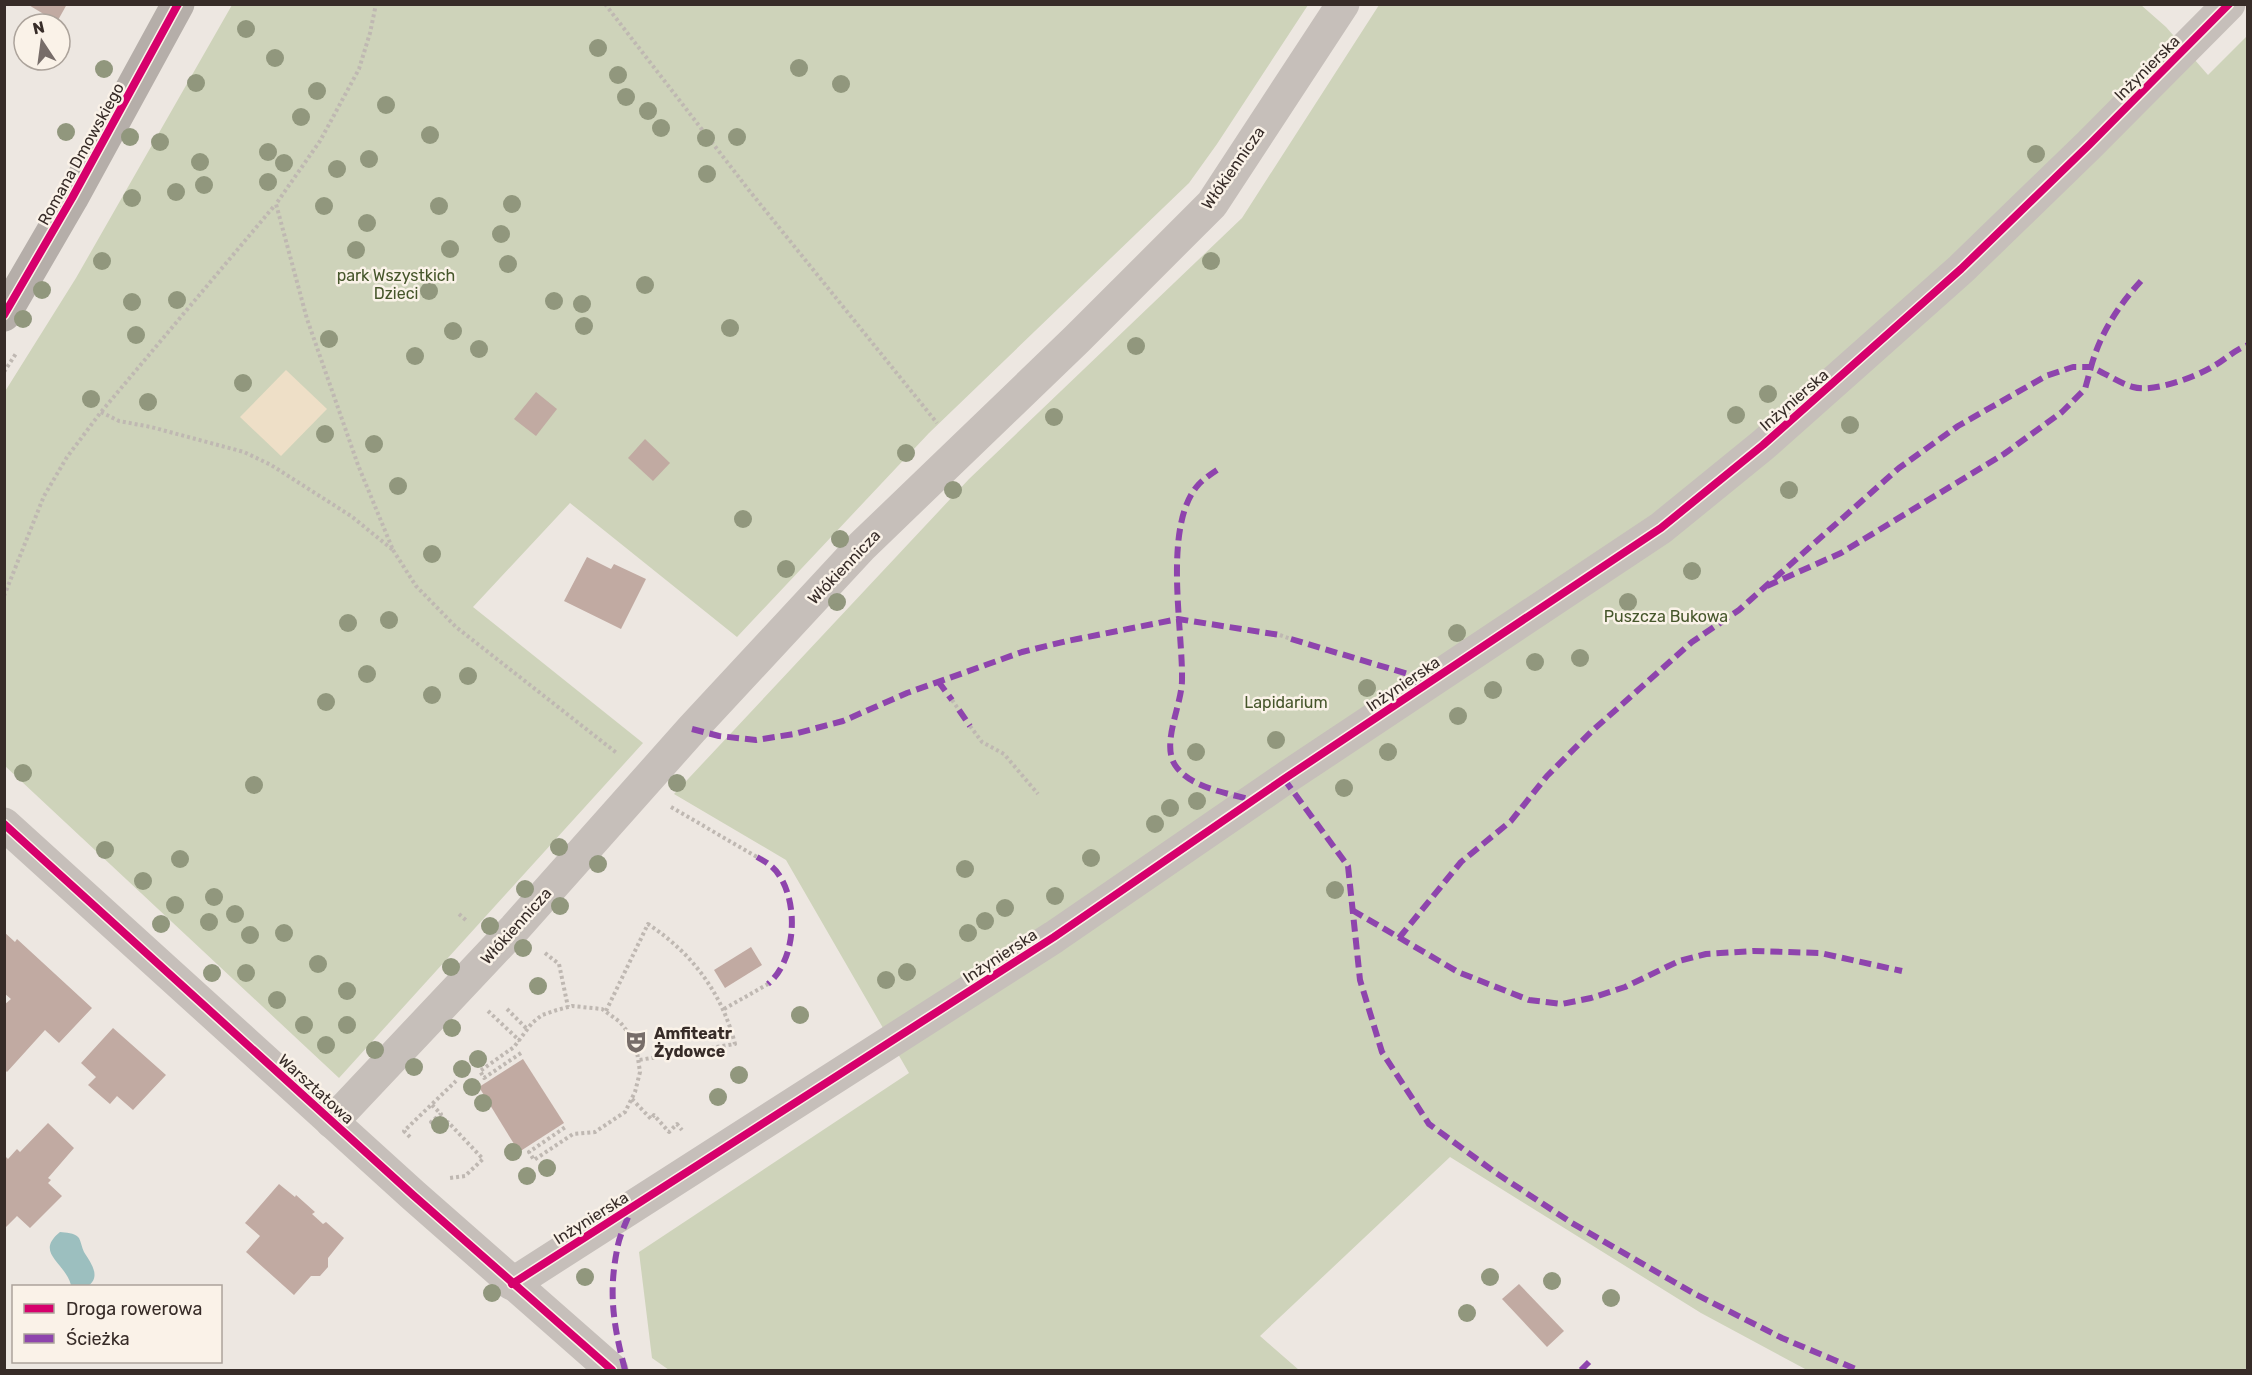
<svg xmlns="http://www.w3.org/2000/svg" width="2252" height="1375" font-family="Rubik,sans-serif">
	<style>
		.green { fill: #ced3ba }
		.sand { fill: #eedfc7 }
		.water { fill: #9cbfbf }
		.building { fill: #c1aaa2 }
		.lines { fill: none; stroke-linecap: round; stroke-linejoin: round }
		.path { stroke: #bfb8b2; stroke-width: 4; stroke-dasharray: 3 3; stroke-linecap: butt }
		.minor { stroke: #c6bfba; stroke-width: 33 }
		.major { stroke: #b5aea9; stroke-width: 33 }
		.quiet { stroke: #8e44ad; stroke-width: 6; stroke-dasharray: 12 6; stroke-linecap: butt }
		.cycleway-casing { stroke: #faf2e8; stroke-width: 11 }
		.cycleway { stroke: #d6006c; stroke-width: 8 }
		.tree { fill: #91977d }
		.labels { text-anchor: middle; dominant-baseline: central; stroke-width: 5; stroke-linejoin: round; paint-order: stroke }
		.street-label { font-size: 16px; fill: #372c28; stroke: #faf2e8 }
		.park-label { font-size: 16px; fill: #46562b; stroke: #faf2e8 }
		.poi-label { font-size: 16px; font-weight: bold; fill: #372c28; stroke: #faf2e8; text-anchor: start }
	</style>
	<rect width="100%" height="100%" fill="#ede7e1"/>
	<!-- green -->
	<g class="green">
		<polygon points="232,5 1308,5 1217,144 1189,183 929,433 737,637 570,503 473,607 643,743 339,1078 5,766 4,393 76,278"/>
		<polygon points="1379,5 2141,5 2166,27 2208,75 2247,36 2247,1370 1807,1370 1701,1313 1450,1157 1260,1336 1299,1370 669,1370 652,1358 639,1252 909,1073 786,860 674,794 969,479 1242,218"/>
	</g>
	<!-- sand -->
	<polygon class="sand" points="286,370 327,409 281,456 240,417"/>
	<!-- water -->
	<path class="water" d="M60,1232c6,1 14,0 19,6 2,4 3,10 5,14 6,10 18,24 4,34l-17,-1c-6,-23 -37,-32 -11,-53z"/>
	<!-- building -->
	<g class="building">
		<polygon points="27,4 67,4 57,22"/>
		<polygon points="536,392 557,409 536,436 514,419"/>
		<polygon points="645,439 670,463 653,481 628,458"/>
		<polygon points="587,557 611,569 614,564 646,579 621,629 564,601"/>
		<polygon points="4,932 15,942 17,939 92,1008 59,1043 45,1030 7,1072 4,1069 4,1005 11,999 4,993"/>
		<polygon points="751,947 762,965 725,988 714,970"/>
		<polygon points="113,1028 166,1075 133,1110 117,1096 110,1104 88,1085 96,1077 81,1063"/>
		<polygon points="523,1059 564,1123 519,1152 479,1087"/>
		<polygon points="48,1123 74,1148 48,1178 51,1180 48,1183 62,1196 30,1228 17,1216 4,1229 4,1155 8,1159 17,1149 20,1152"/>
		<polygon points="279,1184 295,1197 296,1195 315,1212 312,1214 323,1224 326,1222 344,1238 328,1258 328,1267 320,1276 311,1276 294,1295 246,1252 260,1236 245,1223"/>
		<polygon points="1519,1284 1564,1331 1547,1347 1502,1299"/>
	</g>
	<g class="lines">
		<!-- path -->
		<g class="path">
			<polyline points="605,4 748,189 937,423"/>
			<polyline points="4,372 17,352"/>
			<polyline points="101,412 119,421 151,427 244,452 271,465 351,516 393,550 358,465 307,319 276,204 320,141 359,69 370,33 376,4"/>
			<polyline points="393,550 416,586 456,627 618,754"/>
			<polyline points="4,596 44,496 67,457 101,412 275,205"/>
			<polyline points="1280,635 1291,639"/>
			<polyline points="952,700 959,710"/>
			<polyline points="970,726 982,742 1004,754 1038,794"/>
			<polyline points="671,807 757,857"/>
			<polyline points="459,914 468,922"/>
			<polyline points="545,953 559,964 568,1007"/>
			<polyline points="507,1009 527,1029"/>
			<polyline points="724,1009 768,984"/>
			<polyline points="488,1011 520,1041"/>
			<path d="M606,1011l42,-87c44,29 74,69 87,120l-96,16"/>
			<polyline points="521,1053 484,1078 480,1071 514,1047 532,1023 542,1015 557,1010 572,1006 602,1009 620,1022 630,1035 636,1045 640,1072 635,1092 625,1112 595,1132 573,1134 534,1160 529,1152 567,1126"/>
			<polyline points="632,1099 651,1119 654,1115 669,1132 677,1124 682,1130"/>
			<polyline points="432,1105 441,1114 431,1122 439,1131 448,1122 483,1159 465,1176 450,1178"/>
			<polyline points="410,1137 404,1131 456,1081"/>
		</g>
		<!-- minor -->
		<g class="minor">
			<polyline points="4,824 413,1195 612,1370"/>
			<polyline points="332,1122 515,928 692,729 862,546 1077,339 1212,204 1343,4"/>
			<polyline points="512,1284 1054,937 1284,779 1661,528 1763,445 1961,269 2089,145 2229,4"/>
		</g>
		<!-- major -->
		<polyline class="major" points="4,315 72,198 178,4"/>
		<!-- quiet -->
		<g class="quiet">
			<path d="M2141,281c-23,25 -41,53 -50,86 14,6 28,16 42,20 20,6 62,-10 79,-20 13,-7 22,-17 36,-22"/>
			<path d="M1217,470c-6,4 -13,9 -18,14 -37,40 -16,145 -17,196 0,25 -21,63 -7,85 15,23 53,28 77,35"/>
			<polyline points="1291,639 1408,674 1421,688"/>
			<polyline points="938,681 952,700"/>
			<polyline points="959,710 970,726"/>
			<polyline points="692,729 719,736 756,740 794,734 843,721 907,693 1022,652 1067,641 1178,619 1280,635"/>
			<polyline points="1284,779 1348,866 1360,980 1382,1052 1429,1124 1496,1173 1572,1223 1695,1294 1782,1338 1858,1370"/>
			<path d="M757,857c9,5 16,9 22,18 20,30 17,85 -11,109"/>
			<polyline points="1352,910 1458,972 1529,1000 1562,1004 1591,998 1625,987 1679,961 1706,954 1753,951 1820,953 1902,971"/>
			<polyline points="1399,938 1461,862 1511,821 1547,776 1592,731 1692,642 1739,610 1899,468 1958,426 2046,376 2073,367 2091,367 2085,389 2062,412 2004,454 1841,553 1767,586"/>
			<path d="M625,1370c-11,-43 -17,-75 -8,-120 2,-14 9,-27 14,-40"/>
			<polyline points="1581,1370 1589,1362"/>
		</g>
		<!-- cycleway casing -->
		<g class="cycleway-casing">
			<g id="cycleway">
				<polyline points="4,315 72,198 178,4"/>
				<polyline points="4,824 413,1195 612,1370"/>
				<polyline points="512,1284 1054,937 1284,779 1661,528 1763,445 1961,269 2089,145 2229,4"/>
			</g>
		</g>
		<!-- cycleway -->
		<use href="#cycleway" class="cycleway"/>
	</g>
	<!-- trees -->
	<g class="tree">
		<circle cx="246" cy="29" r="9"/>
		<circle cx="598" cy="48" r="9"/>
		<circle cx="275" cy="58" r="9"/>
		<circle cx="799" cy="68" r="9"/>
		<circle cx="104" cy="69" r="9"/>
		<circle cx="618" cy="75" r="9"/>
		<circle cx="196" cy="83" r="9"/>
		<circle cx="841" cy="84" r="9"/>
		<circle cx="317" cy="91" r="9"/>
		<circle cx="626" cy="97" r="9"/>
		<circle cx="386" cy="105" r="9"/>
		<circle cx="648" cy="111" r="9"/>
		<circle cx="301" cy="117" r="9"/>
		<circle cx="661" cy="128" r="9"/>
		<circle cx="66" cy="132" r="9"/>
		<circle cx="430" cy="135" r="9"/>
		<circle cx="130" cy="137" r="9"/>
		<circle cx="737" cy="137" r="9"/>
		<circle cx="706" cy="138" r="9"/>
		<circle cx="160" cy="142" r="9"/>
		<circle cx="268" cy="152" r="9"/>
		<circle cx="2036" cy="154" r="9"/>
		<circle cx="369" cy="159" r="9"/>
		<circle cx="200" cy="162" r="9"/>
		<circle cx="284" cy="163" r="9"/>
		<circle cx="337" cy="169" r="9"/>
		<circle cx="707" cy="174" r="9"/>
		<circle cx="268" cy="182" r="9"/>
		<circle cx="204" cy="185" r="9"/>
		<circle cx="176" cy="192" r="9"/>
		<circle cx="132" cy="198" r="9"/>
		<circle cx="512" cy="204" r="9"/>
		<circle cx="324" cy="206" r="9"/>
		<circle cx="439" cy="206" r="9"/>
		<circle cx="367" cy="223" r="9"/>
		<circle cx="501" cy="234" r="9"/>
		<circle cx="450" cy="249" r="9"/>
		<circle cx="356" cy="250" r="9"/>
		<circle cx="102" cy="261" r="9"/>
		<circle cx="1211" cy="261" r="9"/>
		<circle cx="508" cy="264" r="9"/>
		<circle cx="645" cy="285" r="9"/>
		<circle cx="42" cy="290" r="9"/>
		<circle cx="429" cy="291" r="9"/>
		<circle cx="177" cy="300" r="9"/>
		<circle cx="554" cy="301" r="9"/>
		<circle cx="132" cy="302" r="9"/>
		<circle cx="582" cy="304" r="9"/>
		<circle cx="23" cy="319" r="9"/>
		<circle cx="584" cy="326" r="9"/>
		<circle cx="730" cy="328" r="9"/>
		<circle cx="453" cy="331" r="9"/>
		<circle cx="136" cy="335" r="9"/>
		<circle cx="329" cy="339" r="9"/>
		<circle cx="1136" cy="346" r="9"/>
		<circle cx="479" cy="349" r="9"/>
		<circle cx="415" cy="356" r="9"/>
		<circle cx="243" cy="383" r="9"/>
		<circle cx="1768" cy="394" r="9"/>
		<circle cx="91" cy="399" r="9"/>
		<circle cx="148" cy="402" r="9"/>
		<circle cx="1736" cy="415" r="9"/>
		<circle cx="1054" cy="417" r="9"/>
		<circle cx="1850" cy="425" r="9"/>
		<circle cx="325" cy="434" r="9"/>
		<circle cx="374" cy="444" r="9"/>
		<circle cx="906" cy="453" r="9"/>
		<circle cx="398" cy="486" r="9"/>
		<circle cx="953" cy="490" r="9"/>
		<circle cx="1789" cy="490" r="9"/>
		<circle cx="743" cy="519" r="9"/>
		<circle cx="840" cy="539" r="9"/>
		<circle cx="432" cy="554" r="9"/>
		<circle cx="786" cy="569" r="9"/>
		<circle cx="1692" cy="571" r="9"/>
		<circle cx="837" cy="602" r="9"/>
		<circle cx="1628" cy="602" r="9"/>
		<circle cx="389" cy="620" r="9"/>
		<circle cx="348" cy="623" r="9"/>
		<circle cx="1457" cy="633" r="9"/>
		<circle cx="1580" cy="658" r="9"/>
		<circle cx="1535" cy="662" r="9"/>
		<circle cx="367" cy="674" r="9"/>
		<circle cx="468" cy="676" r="9"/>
		<circle cx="1367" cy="688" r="9"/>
		<circle cx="1493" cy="690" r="9"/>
		<circle cx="432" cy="695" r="9"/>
		<circle cx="326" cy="702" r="9"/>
		<circle cx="1458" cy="716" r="9"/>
		<circle cx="1276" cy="740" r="9"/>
		<circle cx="1196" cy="752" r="9"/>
		<circle cx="1388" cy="752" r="9"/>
		<circle cx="23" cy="773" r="9"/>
		<circle cx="677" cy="783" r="9"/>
		<circle cx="254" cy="785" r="9"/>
		<circle cx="1344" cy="788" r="9"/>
		<circle cx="1197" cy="801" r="9"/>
		<circle cx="1170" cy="808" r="9"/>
		<circle cx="1155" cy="824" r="9"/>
		<circle cx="559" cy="847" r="9"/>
		<circle cx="105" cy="850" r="9"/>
		<circle cx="1091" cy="858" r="9"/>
		<circle cx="180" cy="859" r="9"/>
		<circle cx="598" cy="864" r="9"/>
		<circle cx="965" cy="869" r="9"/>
		<circle cx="143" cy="881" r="9"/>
		<circle cx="525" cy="889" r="9"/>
		<circle cx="1335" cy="890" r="9"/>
		<circle cx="1055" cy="896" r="9"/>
		<circle cx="214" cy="897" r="9"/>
		<circle cx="175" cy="905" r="9"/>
		<circle cx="560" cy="906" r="9"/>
		<circle cx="1005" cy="908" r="9"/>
		<circle cx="235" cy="914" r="9"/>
		<circle cx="985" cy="921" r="9"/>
		<circle cx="209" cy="922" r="9"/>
		<circle cx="161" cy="924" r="9"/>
		<circle cx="490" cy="926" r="9"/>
		<circle cx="284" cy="933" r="9"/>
		<circle cx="968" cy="933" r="9"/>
		<circle cx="250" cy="935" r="9"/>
		<circle cx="523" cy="948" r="9"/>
		<circle cx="318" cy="964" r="9"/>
		<circle cx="451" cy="967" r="9"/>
		<circle cx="907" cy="972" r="9"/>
		<circle cx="212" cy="973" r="9"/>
		<circle cx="246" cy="973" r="9"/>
		<circle cx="886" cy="980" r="9"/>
		<circle cx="538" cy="986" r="9"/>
		<circle cx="347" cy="991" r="9"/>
		<circle cx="277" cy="1000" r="9"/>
		<circle cx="800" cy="1015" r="9"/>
		<circle cx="304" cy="1025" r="9"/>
		<circle cx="347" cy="1025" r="9"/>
		<circle cx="452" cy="1028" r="9"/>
		<circle cx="326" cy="1045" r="9"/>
		<circle cx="375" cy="1050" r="9"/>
		<circle cx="478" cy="1059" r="9"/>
		<circle cx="414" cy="1067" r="9"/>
		<circle cx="462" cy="1069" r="9"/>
		<circle cx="739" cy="1075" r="9"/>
		<circle cx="472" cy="1087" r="9"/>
		<circle cx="718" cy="1097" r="9"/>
		<circle cx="483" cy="1103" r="9"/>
		<circle cx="440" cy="1125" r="9"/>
		<circle cx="513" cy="1152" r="9"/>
		<circle cx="547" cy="1168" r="9"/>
		<circle cx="527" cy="1176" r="9"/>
		<circle cx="585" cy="1277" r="9"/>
		<circle cx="1490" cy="1277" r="9"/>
		<circle cx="1552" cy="1281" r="9"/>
		<circle cx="492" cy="1293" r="9"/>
		<circle cx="1611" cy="1298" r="9"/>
		<circle cx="1467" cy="1313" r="9"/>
	</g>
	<!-- icons -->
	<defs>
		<g id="theatre-bare" transform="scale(1.8)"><path d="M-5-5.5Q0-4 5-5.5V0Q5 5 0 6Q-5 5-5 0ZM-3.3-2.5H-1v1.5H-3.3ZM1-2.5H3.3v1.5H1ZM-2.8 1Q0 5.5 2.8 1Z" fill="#776d69" stroke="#faf2e8" stroke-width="2.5" paint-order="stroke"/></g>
	</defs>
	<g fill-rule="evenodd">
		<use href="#theatre-bare" x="636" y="1042"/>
	</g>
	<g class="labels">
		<!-- street labels -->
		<g class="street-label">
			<text transform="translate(2147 68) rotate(-45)">Inżynierska</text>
			<text transform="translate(81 154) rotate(-61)">Romana Dmowskiego</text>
			<text transform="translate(1233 168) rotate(-55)">Włókiennicza</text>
			<text transform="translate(1794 400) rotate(-41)">Inżynierska</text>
			<text transform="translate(844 567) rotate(-46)">Włókiennicza</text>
			<text transform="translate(1403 684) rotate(-34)">Inżynierska</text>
			<text transform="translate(516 926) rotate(-48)">Włókiennicza</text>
			<text transform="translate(1000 956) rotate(-33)">Inżynierska</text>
			<text transform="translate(316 1089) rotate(42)">Warsztatowa</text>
			<text transform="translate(591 1218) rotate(-32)">Inżynierska</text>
		</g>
		<!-- park labels -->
		<g class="park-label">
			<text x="396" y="275">park Wszystkich<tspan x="396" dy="18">Dzieci</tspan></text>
			<text x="1666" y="616">Puszcza Bukowa</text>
			<text x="1286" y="702">Lapidarium</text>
		</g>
		<!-- poi labels -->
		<g class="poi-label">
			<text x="654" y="1033">Amfiteatr<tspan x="654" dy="18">Żydowce</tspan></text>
		</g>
	</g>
	<!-- border -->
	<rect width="2252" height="1375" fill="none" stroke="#372c28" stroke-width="12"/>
	<!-- legend -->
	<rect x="12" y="1285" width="210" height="78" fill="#faf2e8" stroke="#aca39b" stroke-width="1.5"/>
	<rect x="24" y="1304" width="30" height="9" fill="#d6006c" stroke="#aca39b" stroke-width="1.5"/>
	<text x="66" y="1315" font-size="18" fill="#372c28">Droga rowerowa</text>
	<rect x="24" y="1334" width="30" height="9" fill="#8e44ad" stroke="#aca39b" stroke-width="1.5"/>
	<text x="66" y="1345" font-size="18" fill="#372c28">Ścieżka</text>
	<!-- north arrow -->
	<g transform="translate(42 42) rotate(347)"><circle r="28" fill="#faf2e8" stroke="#aca39b" stroke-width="1.5"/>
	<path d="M0-4.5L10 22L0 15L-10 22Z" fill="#776d69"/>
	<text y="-9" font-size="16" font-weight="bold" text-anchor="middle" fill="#372c28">N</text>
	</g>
</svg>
